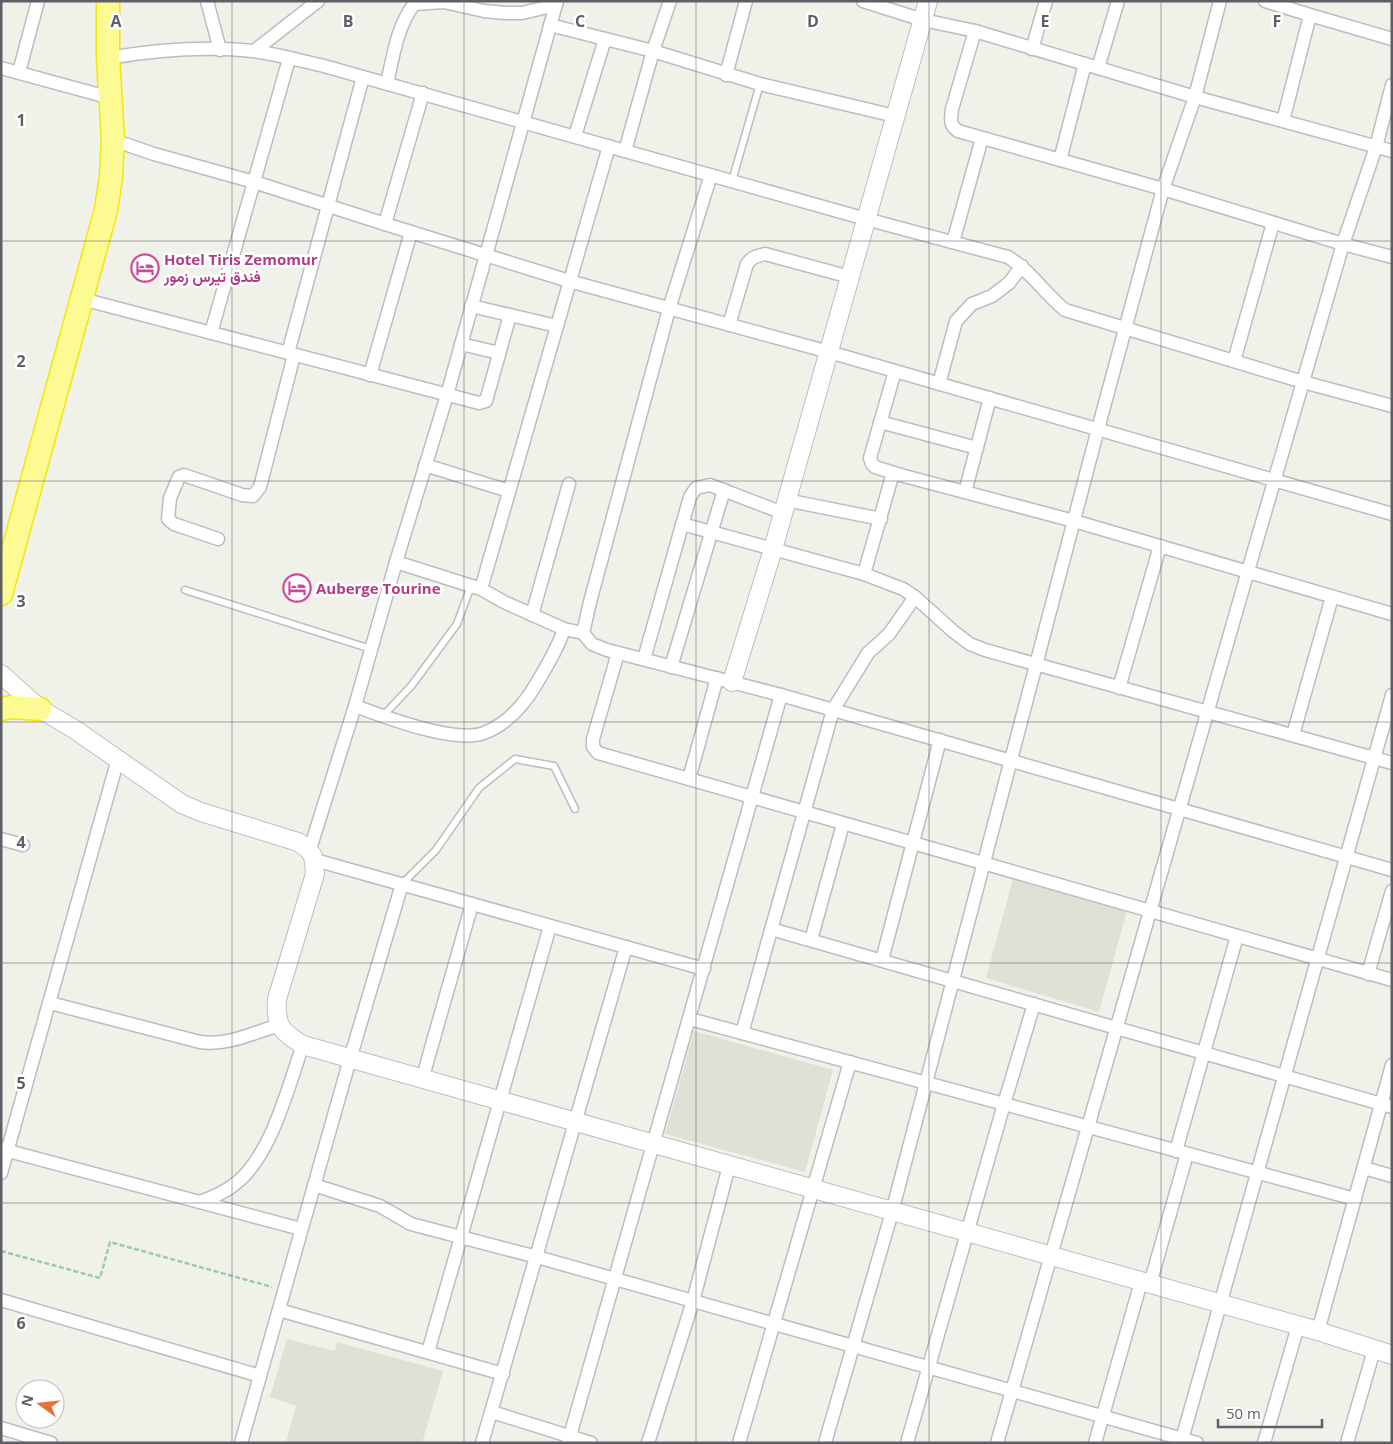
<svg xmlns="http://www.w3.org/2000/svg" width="1393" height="1444" font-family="'Open Sans',Vazirmatn,sans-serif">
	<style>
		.education { fill: #e0e0d6 }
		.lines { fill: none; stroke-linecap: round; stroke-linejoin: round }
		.lane-casing { stroke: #bcbdc2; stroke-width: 9 }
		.street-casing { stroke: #bcbdc2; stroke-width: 15 }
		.secondary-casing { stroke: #bdbec4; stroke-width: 20 }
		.highway-casing { stroke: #f5e603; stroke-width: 25 }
		.path { stroke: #9ec8b4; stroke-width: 2.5; stroke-dasharray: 5 2.5; stroke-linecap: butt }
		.lane { stroke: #fff; stroke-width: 6 }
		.street { stroke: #fff; stroke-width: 12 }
		.secondary { stroke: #fff; stroke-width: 18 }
		.highway { stroke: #fcfb93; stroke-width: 22 }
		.grid { fill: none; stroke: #5f6067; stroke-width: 1; stroke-opacity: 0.55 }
		.labels { text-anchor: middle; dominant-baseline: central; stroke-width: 5; stroke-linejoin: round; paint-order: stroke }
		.hotel-label { font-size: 15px; font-weight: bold; fill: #b23c85; stroke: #fff; text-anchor: start }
		.grid-label { font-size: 16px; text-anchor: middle; font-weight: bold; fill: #5f6067; stroke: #fff; stroke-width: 5; stroke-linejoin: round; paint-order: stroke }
	</style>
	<rect width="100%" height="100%" fill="#f0f1e8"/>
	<!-- education -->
	<g class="education">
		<polygon points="1013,879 1127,910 1099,1012 986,978"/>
		<polygon points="694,1031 833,1070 805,1172 665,1134"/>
		<polygon points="287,1339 335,1351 337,1342 443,1371 422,1443 286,1443 296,1406 270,1397"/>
	</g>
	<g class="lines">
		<!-- lane casing -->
		<g class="lane-casing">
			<g id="lane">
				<polyline points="732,181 760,84"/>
				<polyline points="185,590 371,649"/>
				<polyline points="383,716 412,685 457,624 471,586"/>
				<polyline points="402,884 436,850 479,788 515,759 554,766 575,809"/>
			</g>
		</g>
		<!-- street casing -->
		<g class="street-casing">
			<g id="street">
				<polyline points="207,1 220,50"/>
				<polyline points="863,1 923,20 975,31 1195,97 1392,151"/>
				<polyline points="1265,1 1310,15"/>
				<polyline points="550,25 653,51 760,84 895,116"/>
				<path d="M975,31l-23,78c-1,10 -3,16 6,22l205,58 180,55 49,13"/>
				<polyline points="1032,49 1046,1"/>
				<polyline points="254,51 318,1"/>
				<path d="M108,58c48,-8 97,-12 145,-7 24,3 48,10 71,15l542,153 142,38c24,15 36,36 57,53l238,72 89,24"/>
				<polyline points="1,68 111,98"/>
				<polyline points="1098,68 1118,1"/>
				<polyline points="19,72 38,1"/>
				<polyline points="726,75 746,1"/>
				<path d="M387,84c6,-28 10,-57 27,-80l30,-2 40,9 21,2h17l34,-8"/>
				<polyline points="1283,121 1310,15 1392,39"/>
				<polyline points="575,136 605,39"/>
				<polyline points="113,140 154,154 254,182 385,224 569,281 829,352 1392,514"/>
				<polyline points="625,151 653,51 670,1"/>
				<polyline points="1060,160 1085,64"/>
				<polyline points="711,175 669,309 590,602 583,633 592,644 607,650 781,695 1392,870"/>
				<polyline points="385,224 423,93"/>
				<polyline points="953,242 982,138"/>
				<polyline points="82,299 479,403 486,401 510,315"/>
				<polyline points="471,306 557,326"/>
				<path d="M729,325l18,-61c5,-7 9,-8 18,-10l85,23"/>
				<polyline points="211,333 289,59"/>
				<polyline points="461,344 499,353"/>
				<polyline points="288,353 363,77"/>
				<polyline points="1234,361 1273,223"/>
				<polyline points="895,371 870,458 872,464 875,467 900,475"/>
				<polyline points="370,375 411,232"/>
				<polyline points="939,384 956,321 972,304 992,296 1009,283 1022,266"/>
				<polyline points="880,422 977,448"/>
				<polyline points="425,465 509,491"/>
				<polyline points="965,492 990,398"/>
				<polyline points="786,500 881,519"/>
				<polyline points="682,524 864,574 893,473 1074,521 1392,614"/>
				<polyline points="218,539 174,524 168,519 170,498 179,477 184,475 242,495 253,496 260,487 294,355"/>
				<polyline points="396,562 481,589 504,602 564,629 583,633"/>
				<polyline points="864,574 903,589 915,597 954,632 970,644 985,650 1392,763"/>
				<polyline points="481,589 609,146"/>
				<polyline points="532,615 569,484"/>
				<polyline points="618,653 593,739 593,747 598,753 1392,980"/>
				<polyline points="644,659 690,497 696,488 710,485 783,513"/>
				<polyline points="671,667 724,490"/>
				<polyline points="1119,688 1160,546"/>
				<path d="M355,706c30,11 100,38 129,27 24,-9 42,-31 54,-52 10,-17 20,-33 26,-52"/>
				<polyline points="1293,735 1332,597"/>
				<polyline points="689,779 717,678"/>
				<polyline points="1,839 23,845"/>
				<polyline points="310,849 355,706 396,562 447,395 557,1"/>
				<polyline points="315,860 704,969"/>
				<polyline points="771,929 1392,1107"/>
				<polyline points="811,940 843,824"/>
				<polyline points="882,960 940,740"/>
				<polyline points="1368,974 1392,891"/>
				<path d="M50,1003l150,39c27,4 53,-9 79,-17"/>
				<polyline points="690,1019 1355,1199"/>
				<polyline points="742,1033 833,710 868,653 889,634 915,597"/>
				<polyline points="422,1080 472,904"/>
				<polyline points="1,1149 301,1229"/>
				<polyline points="1176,1151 1237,936"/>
				<polyline points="1364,1168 1392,1176"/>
				<polyline points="1,1173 118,759"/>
				<polyline points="314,1185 380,1206 411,1224 537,1257 1197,1443"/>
				<path d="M200,1202c11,-4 21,-8 31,-15 40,-27 56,-98 72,-142"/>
				<polyline points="1150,1284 1187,1154"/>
				<polyline points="1,1300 260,1376"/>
				<polyline points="279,1310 503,1374"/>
				<polyline points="1318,1331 1392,1065"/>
				<polyline points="428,1352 550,926"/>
				<polyline points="492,1412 591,1443"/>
				<polyline points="1,1428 51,1443"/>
				<polyline points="241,1443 350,1059 402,884"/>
				<polyline points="482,1443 626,947"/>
				<polyline points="568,1443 781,695"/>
				<polyline points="648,1443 693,1301 729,1166"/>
				<polyline points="739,1443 850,1062"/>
				<polyline points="825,1443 892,1212 1098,429 1163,189 1195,97 1220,1"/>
				<polyline points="907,1443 1004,1104 1034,1004"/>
				<polyline points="997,1443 1248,571 1343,244 1376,147 1392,85"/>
				<polyline points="1095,1443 1141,1282"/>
				<polyline points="1181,1443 1392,695"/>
				<polyline points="1264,1443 1298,1326"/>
				<polyline points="1347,1443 1374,1350"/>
			</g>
		</g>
		<!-- secondary casing -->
		<g class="secondary-casing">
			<g id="secondary">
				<path d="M1,674l39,35 34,20 108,75 19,8 97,30c16,10 16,14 17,32l-38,125c-2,26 4,33 26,46l1015,286 74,24"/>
				<polyline points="732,682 773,549 928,1"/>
			</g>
		</g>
		<!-- highway casing -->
		<g class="highway-casing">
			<g id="highway">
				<polyline points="1,594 106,210 111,177 113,140 108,58 108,1"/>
				<polyline points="1,709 12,707 40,709"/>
			</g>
		</g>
		<!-- path -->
		<polyline class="path" points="1,1251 100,1278 110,1242 272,1287"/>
		<!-- lane -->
		<use href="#lane" class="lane"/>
		<!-- street -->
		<use href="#street" class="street"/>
		<!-- secondary -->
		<use href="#secondary" class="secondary"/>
		<!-- highway -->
		<use href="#highway" class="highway"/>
	</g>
	<!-- grid -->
	<path class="grid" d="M232,1v1442M464,1v1442M696,1v1442M929,1v1442M1161,1v1442M1,241h1391M1,481h1391M1,722h1391M1,963h1391M1,1203h1391"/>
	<!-- icons -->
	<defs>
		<g id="hotel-ring" transform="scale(1.4375)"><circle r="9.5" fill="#fff" stroke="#d1479c" stroke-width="1.5"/><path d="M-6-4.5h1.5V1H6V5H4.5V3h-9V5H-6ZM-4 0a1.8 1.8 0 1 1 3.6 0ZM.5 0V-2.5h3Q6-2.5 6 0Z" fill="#d1479c"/></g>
	</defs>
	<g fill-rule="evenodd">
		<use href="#hotel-ring" x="145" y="268"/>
		<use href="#hotel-ring" x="297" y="588"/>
	</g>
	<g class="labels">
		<!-- hotel labels -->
		<g class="hotel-label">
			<text x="164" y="259">Hotel Tiris Zemomur<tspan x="164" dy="17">فندق تيرس زمور</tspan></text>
			<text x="316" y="588">Auberge Tourine</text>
		</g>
	</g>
	<g class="grid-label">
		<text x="116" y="27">A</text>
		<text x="348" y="27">B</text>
		<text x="580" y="27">C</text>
		<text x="813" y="27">D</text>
		<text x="1045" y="27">E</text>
		<text x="1277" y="27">F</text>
		<text x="21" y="126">1</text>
		<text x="21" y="367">2</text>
		<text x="21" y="607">3</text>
		<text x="21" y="848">4</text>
		<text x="21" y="1089">5</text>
		<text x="21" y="1329">6</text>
	</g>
	<!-- border -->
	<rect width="1393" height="1444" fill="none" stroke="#5f6067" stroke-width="5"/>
	<!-- north arrow -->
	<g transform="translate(40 1404) rotate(285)"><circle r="24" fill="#ffffff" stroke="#bfbfc2"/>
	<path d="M0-4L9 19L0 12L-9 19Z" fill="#e77137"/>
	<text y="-8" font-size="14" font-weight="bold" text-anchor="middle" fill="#5f6067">N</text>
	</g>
	<!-- scale -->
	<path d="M1218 1419v8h104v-8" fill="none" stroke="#5f6067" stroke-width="2.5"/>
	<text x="1226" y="1419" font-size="15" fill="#5f6067" stroke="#ffffff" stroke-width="4" paint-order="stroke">50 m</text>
</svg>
